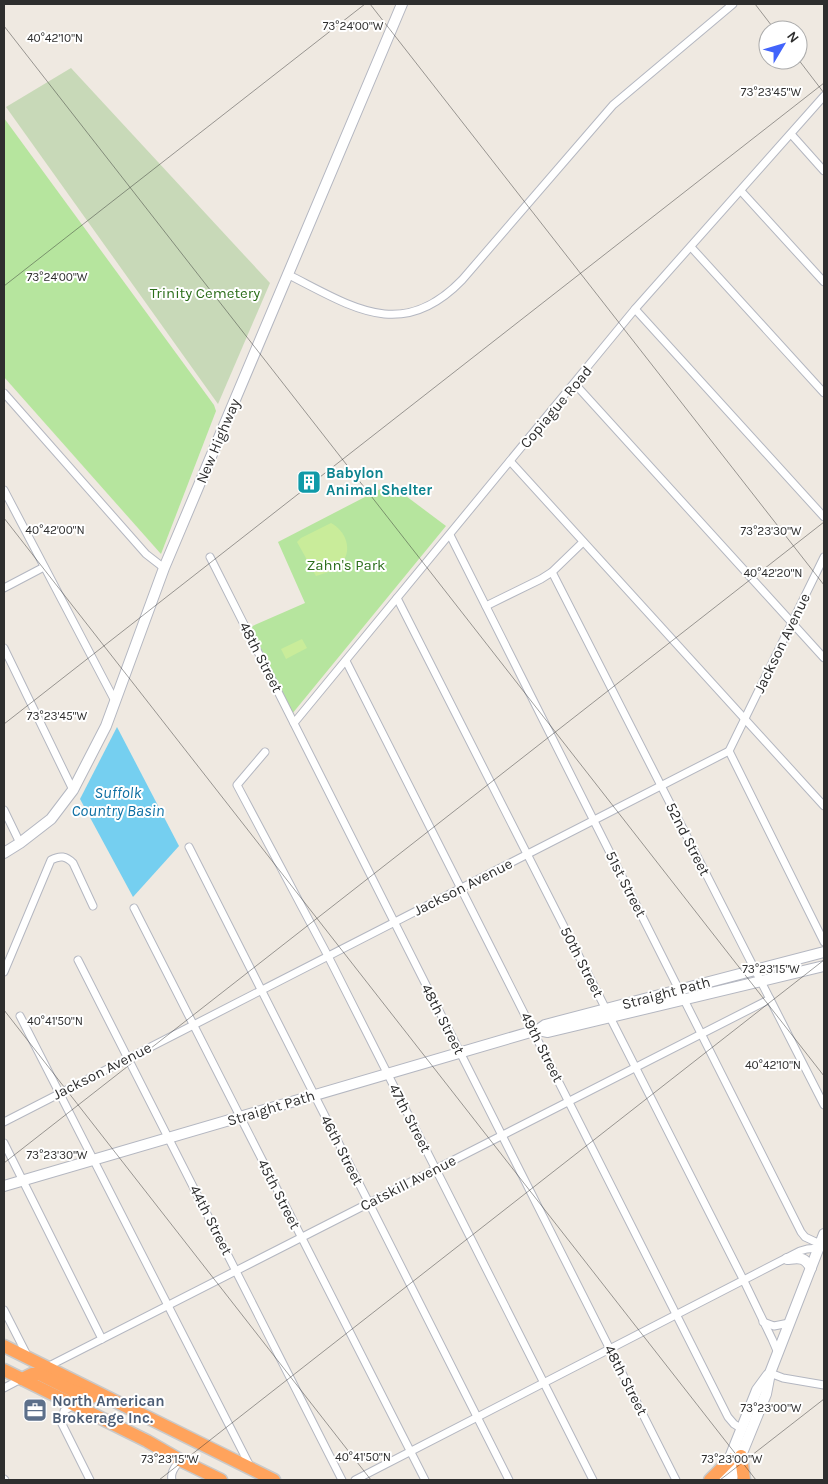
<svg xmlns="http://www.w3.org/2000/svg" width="828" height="1484" font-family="Karla,sans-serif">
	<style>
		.green { fill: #b6e59e }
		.cemetery { fill: #c8d9b8 }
		.pitch { fill: #c9ec9a }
		.water { fill: #75cff0 }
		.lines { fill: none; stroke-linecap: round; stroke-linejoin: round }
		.street-casing { stroke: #b4b7c1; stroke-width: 9 }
		.secondary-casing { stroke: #b4b7c1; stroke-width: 12 }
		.highway-casing { stroke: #c9c9c9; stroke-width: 15 }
		.street { stroke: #fff; stroke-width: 7 }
		.secondary { stroke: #fff; stroke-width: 10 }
		.highway { stroke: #ffa35c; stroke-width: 12 }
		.ticks { fill: none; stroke: #2e2e2e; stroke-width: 1; stroke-opacity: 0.45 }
		.labels { text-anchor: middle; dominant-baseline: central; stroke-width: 4; stroke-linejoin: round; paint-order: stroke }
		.park-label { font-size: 15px; fill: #2c6e1b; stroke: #fff }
		.street-label { font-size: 15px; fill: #2e2e2e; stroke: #fff }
		.culture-label { font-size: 15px; font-weight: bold; fill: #0d838f; stroke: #fff; text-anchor: start }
		.service-label { font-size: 15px; font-weight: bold; fill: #4e5e75; stroke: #fff; text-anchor: start }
		.water-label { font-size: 16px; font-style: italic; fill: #0d6fa3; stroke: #fff }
		.ticks-label { font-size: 12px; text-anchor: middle; fill: #2e2e2e; stroke: #fff; stroke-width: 4; stroke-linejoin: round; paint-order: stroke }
	</style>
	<rect width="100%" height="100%" fill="#efe9e1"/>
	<!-- green -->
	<g class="green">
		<polygon points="4,118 214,405 216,411 161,554 4,377"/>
		<polygon points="390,484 446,526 292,714 248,628 305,603 278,542"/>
	</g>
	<!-- cemetery -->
	<polygon class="cemetery" points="71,68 270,283 218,404 6,107"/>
	<!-- pitch -->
	<g class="pitch">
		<path d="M331,523c14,7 23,27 10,41 -6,7 -16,9 -25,12l-19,-34 4,-4z"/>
		<polygon points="302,639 307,648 286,659 281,649"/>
	</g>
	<!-- water -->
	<polygon class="water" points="117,727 179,846 133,897 80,799"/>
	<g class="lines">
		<!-- street casing -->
		<g class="street-casing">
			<g id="street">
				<polyline points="791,134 824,171"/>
				<polyline points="741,191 824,282"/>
				<polyline points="691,247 824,393"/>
				<path d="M287,274c64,32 114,69 175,6l151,-175 120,-101"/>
				<polyline points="635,309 824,517"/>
				<polyline points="575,384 824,658"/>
				<polyline points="4,393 146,554 164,568"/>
				<polyline points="510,461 824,806"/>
				<polyline points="4,490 115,701"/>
				<polyline points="450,535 801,1232 805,1237 820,1244"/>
				<polyline points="210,557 676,1480"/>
				<polyline points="552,572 824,1105"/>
				<polyline points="4,588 44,567"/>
				<polyline points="397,598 744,1281 772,1339 778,1353"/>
				<polyline points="486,606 541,579 552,572 583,542"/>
				<polyline points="4,648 73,790"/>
				<polyline points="346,661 728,1417 734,1424 742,1429"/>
				<polyline points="294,723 635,309 824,96"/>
				<polyline points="729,751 824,942"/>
				<polyline points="265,752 237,785 328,956 593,1480"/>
				<polyline points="4,810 20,843"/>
				<polyline points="189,847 509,1480"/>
				<polyline points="134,908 425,1480"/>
				<polyline points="78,960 342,1480"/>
				<path d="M4,972l47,-112c9,-5 15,-4 22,3l20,43"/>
				<polyline points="20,1016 251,1468"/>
				<polyline points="4,1122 729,751 824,557"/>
				<polyline points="4,1143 102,1339"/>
				<polyline points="4,1310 28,1357"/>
				<polyline points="763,1322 774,1326 789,1323"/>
				<polyline points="47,1367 770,999"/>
				<polyline points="770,1373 783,1378 824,1385"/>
				<polyline points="4,1388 21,1379"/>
				<polyline points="73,1405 64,1411 61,1422 90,1480"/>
				<polyline points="4,1479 5,1480"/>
				<path d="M172,1480c-2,-8 4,-14 8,-20"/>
				<polyline points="355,1480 800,1251 807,1249 819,1248"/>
			</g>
		</g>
		<!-- secondary casing -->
		<g class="secondary-casing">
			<g id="secondary">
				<polyline points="4,853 20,843 51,819 73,790 106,726 164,568 402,4"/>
				<polyline points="538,1030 545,1025 824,952"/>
				<polyline points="4,1186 534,1031 538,1030 548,1032 824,966"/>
				<path d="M787,1259c12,-1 17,-3 24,9"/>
				<polyline points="721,1480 757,1390 768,1375"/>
				<polyline points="731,1480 766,1394 770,1373 824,1234"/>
			</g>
		</g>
		<!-- highway casing -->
		<g class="highway-casing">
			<g id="highway">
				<polyline points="4,1346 274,1480"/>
				<polyline points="4,1370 147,1441 180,1460 221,1480"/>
				<polyline points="22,1379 32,1374 39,1374 73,1391 92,1397"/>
				<polyline points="741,1456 744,1480"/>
				<polyline points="710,1480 731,1459"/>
			</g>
		</g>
		<!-- street -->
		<use href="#street" class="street"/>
		<!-- secondary -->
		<use href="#secondary" class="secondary"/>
		<!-- highway -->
		<use href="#highway" class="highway"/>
	</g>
	<!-- ticks -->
	<path class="ticks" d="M370,4l454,581M755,4l20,26M4,26l820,1050M798,59l26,34M4,286l361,-282M4,518l752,962M4,724l820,-641M4,1010l367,470M4,1163l820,-641M159,1480l665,-520M720,1480l104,-81"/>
	<!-- icons -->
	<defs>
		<g id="building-square" transform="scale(1.25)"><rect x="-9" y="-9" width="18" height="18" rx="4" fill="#0f9aa8" stroke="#fff"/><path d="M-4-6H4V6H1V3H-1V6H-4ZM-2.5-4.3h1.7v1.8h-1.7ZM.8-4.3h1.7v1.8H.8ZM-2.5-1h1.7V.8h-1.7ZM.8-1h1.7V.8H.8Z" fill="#fff"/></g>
		<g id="office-square" transform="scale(1.25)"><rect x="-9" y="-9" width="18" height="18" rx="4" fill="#5c6f8a" stroke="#fff"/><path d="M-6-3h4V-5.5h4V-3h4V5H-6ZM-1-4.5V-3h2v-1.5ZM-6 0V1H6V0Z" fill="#fff"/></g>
	</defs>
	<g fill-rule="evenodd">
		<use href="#building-square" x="309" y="482"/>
		<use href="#office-square" x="35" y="1410"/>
	</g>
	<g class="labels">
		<!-- park labels -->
		<g class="park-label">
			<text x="205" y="293">Trinity Cemetery</text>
			<text x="346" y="565">Zahn's Park</text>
		</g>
		<!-- street labels -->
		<g class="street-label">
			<text transform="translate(556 407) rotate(-50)">Copiague Road</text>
			<text transform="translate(218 441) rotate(-67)">New Highway</text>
			<text transform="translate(782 643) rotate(-64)">Jackson Avenue</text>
			<text transform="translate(261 657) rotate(63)">48th Street</text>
			<text transform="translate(688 839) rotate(63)">52nd Street</text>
			<text transform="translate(626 884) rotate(63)">51st Street</text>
			<text transform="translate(463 887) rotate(-27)">Jackson Avenue</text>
			<text transform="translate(582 962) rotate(63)">50th Street</text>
			<text transform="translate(666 993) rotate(-15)">Straight Path</text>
			<text transform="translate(443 1019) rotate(63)">48th Street</text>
			<text transform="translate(542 1047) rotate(63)">49th Street</text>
			<text transform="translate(102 1071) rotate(-27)">Jackson Avenue</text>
			<text transform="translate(271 1108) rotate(-17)">Straight Path</text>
			<text transform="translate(410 1118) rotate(63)">47th Street</text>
			<text transform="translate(342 1150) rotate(63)">46th Street</text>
			<text transform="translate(408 1183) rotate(-27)">Catskill Avenue</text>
			<text transform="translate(279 1194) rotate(63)">45th Street</text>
			<text transform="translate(211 1220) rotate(63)">44th Street</text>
			<text transform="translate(626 1380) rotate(63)">48th Street</text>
		</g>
		<!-- culture labels -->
		<g class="culture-label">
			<text x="326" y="473">Babylon<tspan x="326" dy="17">Animal Shelter</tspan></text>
		</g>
		<!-- service labels -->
		<g class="service-label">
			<text x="52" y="1401">North American<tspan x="52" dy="17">Brokerage Inc.</tspan></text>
		</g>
		<!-- water labels -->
		<g class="water-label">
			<text x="118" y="792">Suffolk<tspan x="118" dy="18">Country Basin</tspan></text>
		</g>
	</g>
	<g class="ticks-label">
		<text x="353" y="30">73°24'00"W</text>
		<text x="55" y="42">40°42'10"N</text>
		<text x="771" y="96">73°23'45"W</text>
		<text x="57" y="281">73°24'00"W</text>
		<text x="55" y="534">40°42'00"N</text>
		<text x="771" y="535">73°23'30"W</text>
		<text x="773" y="577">40°42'20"N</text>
		<text x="57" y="720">73°23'45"W</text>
		<text x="771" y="973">73°23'15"W</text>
		<text x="55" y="1025">40°41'50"N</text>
		<text x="773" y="1069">40°42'10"N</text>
		<text x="57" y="1159">73°23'30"W</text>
		<text x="771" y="1412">73°23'00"W</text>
		<text x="363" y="1461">40°41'50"N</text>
		<text x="170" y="1463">73°23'15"W</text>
		<text x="732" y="1463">73°23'00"W</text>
	</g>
	<!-- border -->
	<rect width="828" height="1484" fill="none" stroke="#2e2e2e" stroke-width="10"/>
	<!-- north arrow -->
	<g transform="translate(783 45) rotate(52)"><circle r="24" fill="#ffffff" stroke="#ababab"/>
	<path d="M0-4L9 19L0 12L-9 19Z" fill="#4264fb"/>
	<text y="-8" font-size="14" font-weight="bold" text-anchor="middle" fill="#2e2e2e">N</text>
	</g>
</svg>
